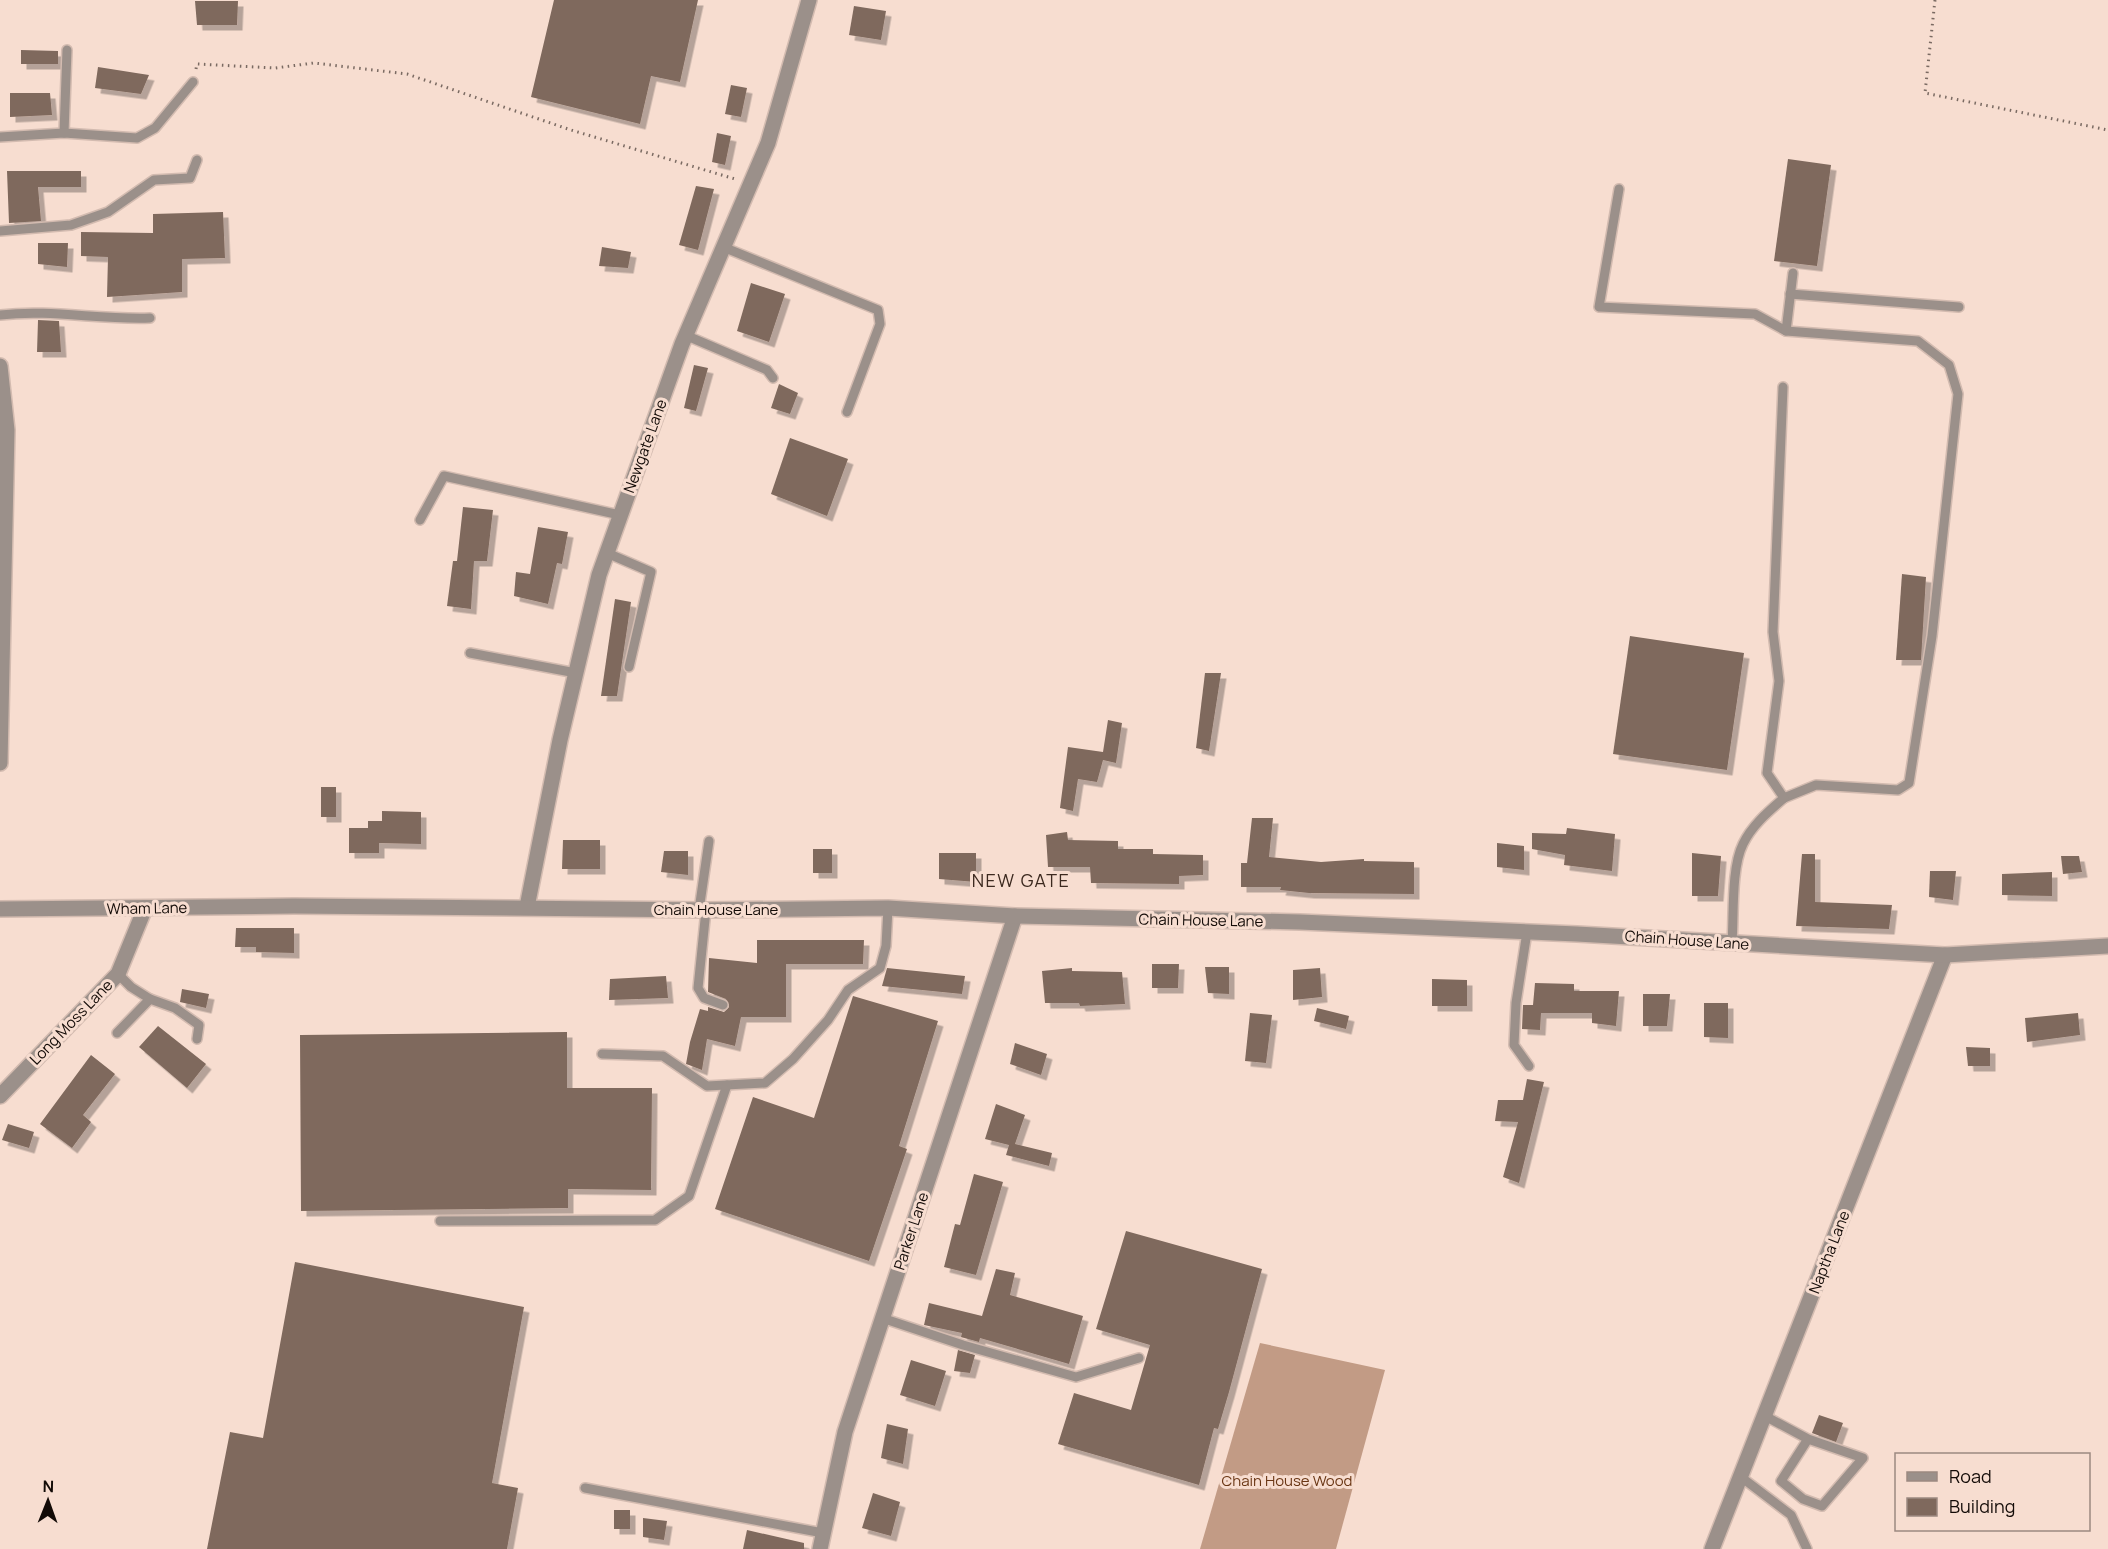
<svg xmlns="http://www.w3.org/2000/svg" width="2108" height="1549" font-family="Manrope,sans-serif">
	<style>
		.forest { fill: #c29b85 }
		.building { fill: #7f695d; filter: url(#shadow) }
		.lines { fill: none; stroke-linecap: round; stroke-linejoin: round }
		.service-casing { stroke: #d3bbb0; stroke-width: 12 }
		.minor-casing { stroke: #d3bbb0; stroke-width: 18 }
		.tertiary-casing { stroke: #d3bbb0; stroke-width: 18 }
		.path { stroke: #7a6a62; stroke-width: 3; stroke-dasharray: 1.5 4.5; stroke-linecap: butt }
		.service { stroke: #9b908a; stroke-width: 9 }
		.minor { stroke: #9b908a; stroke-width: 15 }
		.tertiary { stroke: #9b908a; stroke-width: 15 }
		.labels { text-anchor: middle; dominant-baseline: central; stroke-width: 6; stroke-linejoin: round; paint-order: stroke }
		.street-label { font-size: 15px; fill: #130b07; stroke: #f7ddd0 }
		.park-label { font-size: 15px; fill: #6a3614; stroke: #f7ddd0 }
		.quarter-label { font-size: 18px; letter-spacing: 1.5px; fill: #3c291f; stroke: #f7ddd0 }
	</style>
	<defs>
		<filter id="shadow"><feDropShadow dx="5.5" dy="5.5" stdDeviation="0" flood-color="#0004"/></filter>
	</defs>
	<rect width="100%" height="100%" fill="#f7ddd0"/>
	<!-- forest -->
	<polygon class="forest" points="1260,1343 1385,1370 1336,1549 1200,1549"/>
	<!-- building -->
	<g class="building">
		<polygon points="554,0 698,0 680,82 651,76 640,124 531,97"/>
		<polygon points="195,1 238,1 237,25 197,25"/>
		<polygon points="854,6 886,11 881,40 849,35"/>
		<polygon points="21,50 58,51 58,64 21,64"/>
		<polygon points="98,67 136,73 149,75 141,94 95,88"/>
		<polygon points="731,85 747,88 741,117 725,114"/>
		<polygon points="10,93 50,93 52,115 10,117"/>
		<polygon points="717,133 731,136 725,165 712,162"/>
		<polygon points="1788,159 1831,165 1817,266 1774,261"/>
		<polygon points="7,171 81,171 81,187 38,187 41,221 9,223"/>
		<polygon points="696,186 714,189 698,250 679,245"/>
		<polygon points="223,212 225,258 182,259 182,292 107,297 108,257 81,256 81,232 153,233 153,214"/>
		<polygon points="38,243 68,243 67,267 38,264"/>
		<polygon points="602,247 631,252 628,268 599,266"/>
		<polygon points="751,283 785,294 769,342 737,331"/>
		<polygon points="38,320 59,321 61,352 37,352"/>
		<polygon points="694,365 708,368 696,411 684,408"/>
		<polygon points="779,384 798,393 790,414 771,408"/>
		<polygon points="790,438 848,459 827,516 771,494"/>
		<polygon points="463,507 493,510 487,561 474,561 471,609 447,606 453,561 457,561"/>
		<polygon points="538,527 568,532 562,564 557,563 548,604 514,596 516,572 530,574"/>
		<polygon points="1902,574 1926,577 1921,660 1896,660"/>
		<polygon points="615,599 631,602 617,696 601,696"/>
		<polygon points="1630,636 1744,653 1727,770 1613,754"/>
		<polygon points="1205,673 1221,673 1209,751 1196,748"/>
		<polygon points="1108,720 1122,723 1116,763 1103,760 1097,782 1078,779 1073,811 1060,808 1068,747 1103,752"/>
		<rect x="321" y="787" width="15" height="30"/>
		<polygon points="382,811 421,812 421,844 379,843 379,853 349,853 349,828 368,828 368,821 382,821"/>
		<polygon points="1252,818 1273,818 1269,857 1321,862 1364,859 1364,861 1414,862 1414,894 1309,893 1280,890 1281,887 1241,887 1241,863 1247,863"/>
		<polygon points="1567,828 1615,834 1612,871 1564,865 1565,855 1532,849 1532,833 1566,834"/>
		<polygon points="1067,832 1068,840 1118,841 1118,849 1153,849 1153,854 1203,855 1203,875 1179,876 1179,884 1091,883 1090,867 1048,867 1046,835"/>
		<polygon points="563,840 600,840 600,869 562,869"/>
		<polygon points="1497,843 1524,846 1524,870 1497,867"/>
		<rect x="813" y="849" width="19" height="24"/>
		<polygon points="664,851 688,851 688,875 661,872"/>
		<polygon points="939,853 976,853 976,882 939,879"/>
		<polygon points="1692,853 1721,856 1718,896 1692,896"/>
		<polygon points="1802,854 1815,854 1815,902 1892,905 1889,929 1796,926"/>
		<polygon points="2061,856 2079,856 2082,872 2063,874"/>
		<polygon points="1930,871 1956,871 1953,900 1929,897"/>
		<polygon points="2052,872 2052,896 2002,895 2002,874"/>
		<polygon points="236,928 294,928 294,953 256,952 256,947 235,947"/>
		<polygon points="757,940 864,940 863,964 786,964 786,1017 741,1017 735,1046 707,1039 702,1070 689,1065 686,1064 690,1042 700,1009 708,1011 708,1007 724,1012 729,1007 726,999 708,992 709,958 757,963"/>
		<polygon points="1152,964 1179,964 1178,988 1152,988"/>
		<polygon points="1205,967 1229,967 1229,994 1208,993"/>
		<polygon points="887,968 965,976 962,994 882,986"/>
		<polygon points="1072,968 1072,971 1122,972 1125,1004 1080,1006 1079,1003 1045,1003 1042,971"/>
		<polygon points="1320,968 1322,997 1293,1000 1293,970"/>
		<polygon points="666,976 668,998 609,1000 610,979"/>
		<polygon points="1432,979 1467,980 1467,1006 1432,1006"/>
		<polygon points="1535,983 1574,984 1574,991 1619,991 1616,1026 1592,1023 1592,1013 1541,1013 1540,1030 1522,1029 1523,1005 1533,1005"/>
		<polygon points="182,989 209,994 206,1008 180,1002"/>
		<polygon points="1643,994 1670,994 1667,1026 1643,1026"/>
		<polygon points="853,996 938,1021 899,1146 907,1149 869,1261 715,1209 753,1097 814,1118"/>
		<polygon points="1704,1003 1728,1003 1728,1038 1704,1037"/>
		<polygon points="1317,1008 1349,1016 1346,1029 1314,1021"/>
		<polygon points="1250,1013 1272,1015 1266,1063 1245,1061"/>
		<polygon points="2078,1013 2080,1035 2027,1042 2025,1018"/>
		<polygon points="158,1026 206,1064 187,1088 139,1047"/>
		<polygon points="567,1032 567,1088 652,1088 651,1190 568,1189 568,1208 301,1211 300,1035"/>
		<polygon points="1015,1043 1047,1054 1041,1075 1010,1064"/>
		<polygon points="1966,1047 1990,1048 1990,1066 1968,1066"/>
		<polygon points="91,1055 115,1074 83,1115 91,1122 72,1148 40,1124"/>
		<polygon points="1527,1079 1544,1082 1519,1183 1503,1177 1518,1122 1495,1121 1498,1100 1523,1100"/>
		<polygon points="996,1104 1025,1115 1015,1144 1052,1153 1049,1166 1006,1155 1009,1145 985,1139"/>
		<polygon points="8,1124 34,1132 29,1148 2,1140"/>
		<polygon points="974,1174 1003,1182 976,1275 944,1267 955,1224 960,1225"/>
		<polygon points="1126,1231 1262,1269 1229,1392 1218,1429 1214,1428 1199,1485 1058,1444 1074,1393 1131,1410 1150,1345 1096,1329"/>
		<polygon points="295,1262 524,1307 492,1483 518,1488 507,1549 207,1549 230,1432 263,1438"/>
		<polygon points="996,1269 1015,1273 1010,1295 1083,1316 1069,1364 980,1338 979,1342 961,1337 962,1333 924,1325 929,1303 982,1316"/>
		<polygon points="958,1350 975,1355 970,1373 954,1371"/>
		<polygon points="911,1360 946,1371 935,1406 900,1395"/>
		<polygon points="1819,1415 1843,1423 1836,1442 1812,1433"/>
		<polygon points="887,1424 908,1429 903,1464 881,1458"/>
		<polygon points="873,1493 900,1502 891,1536 862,1528"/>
		<rect x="614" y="1510" width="16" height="19"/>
		<polygon points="643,1518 667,1521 664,1540 643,1537"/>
		<polygon points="747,1530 804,1543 804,1549 743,1549"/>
	</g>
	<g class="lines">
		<!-- service casing -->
		<g class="service-casing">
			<g id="service">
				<polyline points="64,133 67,50"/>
				<polyline points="0,137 64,133 137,138 155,128 193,82"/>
				<polyline points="1619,189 1599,307 1755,314 1786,331 1918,341 1949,365 1958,394 1932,636 1909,783 1898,790 1816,785 1784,798"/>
				<polyline points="0,231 71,225 108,212 154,180 190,178 197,160"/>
				<polyline points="723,247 878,310 880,324 847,412"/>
				<polyline points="1790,294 1959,307"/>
				<path d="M0,315c51,-6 99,5 150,3"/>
				<polyline points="1786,331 1793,273"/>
				<polyline points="685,335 767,370 773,378"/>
				<polyline points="420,520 444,476 620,515"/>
				<polyline points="607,553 651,572 629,667"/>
				<polyline points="470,653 576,673"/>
				<polyline points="699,910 709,841"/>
				<polyline points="706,910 698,988 704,998 723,1005"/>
				<polyline points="1527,932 1516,1003 1514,1045 1529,1066"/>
				<path d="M1732,943c2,-28 -1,-75 11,-99 9,-19 26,-33 41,-46l-17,-25 12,-92 -6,-49 10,-245"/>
				<polyline points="150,999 175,1008 199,1025 197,1039"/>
				<polyline points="117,1033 150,999 131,987 118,974"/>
				<polyline points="602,1054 663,1056 707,1086 765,1083 793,1059 828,1020 848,990 880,968 886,946 888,908"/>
				<polyline points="440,1221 655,1220 689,1196 727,1085"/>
				<polyline points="882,1318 963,1345 1076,1377 1139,1358"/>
				<polyline points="1765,1416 1808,1439 1863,1458 1822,1506 1803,1499 1781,1481 1808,1439"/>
				<polyline points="1741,1477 1791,1515 1807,1549"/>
				<polyline points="585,1488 823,1533"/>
			</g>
		</g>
		<!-- minor casing -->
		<g class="minor-casing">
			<g id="minor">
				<polyline points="527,907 560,740 599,575 682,344 768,143 809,0"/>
				<polyline points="820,1549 845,1432 1015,916"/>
				<polyline points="1712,1549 1945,955"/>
			</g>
		</g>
		<!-- tertiary casing -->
		<g class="tertiary-casing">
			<g id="tertiary">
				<polyline points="0,366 7,430 0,763"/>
				<polyline points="0,909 294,906 706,910 888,908 1015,916 1300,922 1577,934 1945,955 2108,946"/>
				<polyline points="0,1096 118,974 145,908"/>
			</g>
		</g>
		<!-- path -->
		<g class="path">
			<polyline points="1935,0 1925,93 2108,130"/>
			<polyline points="196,69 197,64 275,68 314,63 407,74 571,130 735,179"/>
		</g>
		<!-- service -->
		<use href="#service" class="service"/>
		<!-- minor -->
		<use href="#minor" class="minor"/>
		<!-- tertiary -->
		<use href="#tertiary" class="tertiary"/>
	</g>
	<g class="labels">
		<!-- street labels -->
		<g class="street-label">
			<text transform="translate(645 446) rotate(-70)">Newgate Lane</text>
			<text transform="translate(147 908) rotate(-1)">Wham Lane</text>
			<text x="716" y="909">Chain House Lane</text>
			<text transform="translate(1201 920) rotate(1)">Chain House Lane</text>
			<text transform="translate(1687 940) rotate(4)">Chain House Lane</text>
			<text transform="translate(71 1022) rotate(-46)">Long Moss Lane</text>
			<text transform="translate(911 1231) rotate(-72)">Parker Lane</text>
			<text transform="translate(1829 1252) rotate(-69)">Naptha Lane</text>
		</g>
		<!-- park labels -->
		<g class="park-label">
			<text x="1287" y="1480">Chain House Wood</text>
		</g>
		<!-- quarter labels -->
		<g class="quarter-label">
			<text x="1021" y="880">NEW GATE</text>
		</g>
	</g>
	<!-- legend -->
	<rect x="1895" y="1453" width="195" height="78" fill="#f7ddd0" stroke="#9c8980" stroke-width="1.5"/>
	<rect x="1907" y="1472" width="30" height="9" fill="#9b908a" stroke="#9c8980" stroke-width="1.5"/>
	<text x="1949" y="1483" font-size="18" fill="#130b07">Road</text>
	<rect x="1907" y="1498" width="30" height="18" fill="#7f695d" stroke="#9c8980" stroke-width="1.5"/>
	<text x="1949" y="1513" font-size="18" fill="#130b07">Building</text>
	<!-- north arrow -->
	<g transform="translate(48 1501) rotate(1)" stroke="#f7ddd0" stroke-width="4.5" paint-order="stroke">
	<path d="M0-4.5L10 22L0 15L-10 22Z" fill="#130b07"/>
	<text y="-9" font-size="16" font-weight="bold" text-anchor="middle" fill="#130b07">N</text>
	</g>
</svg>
